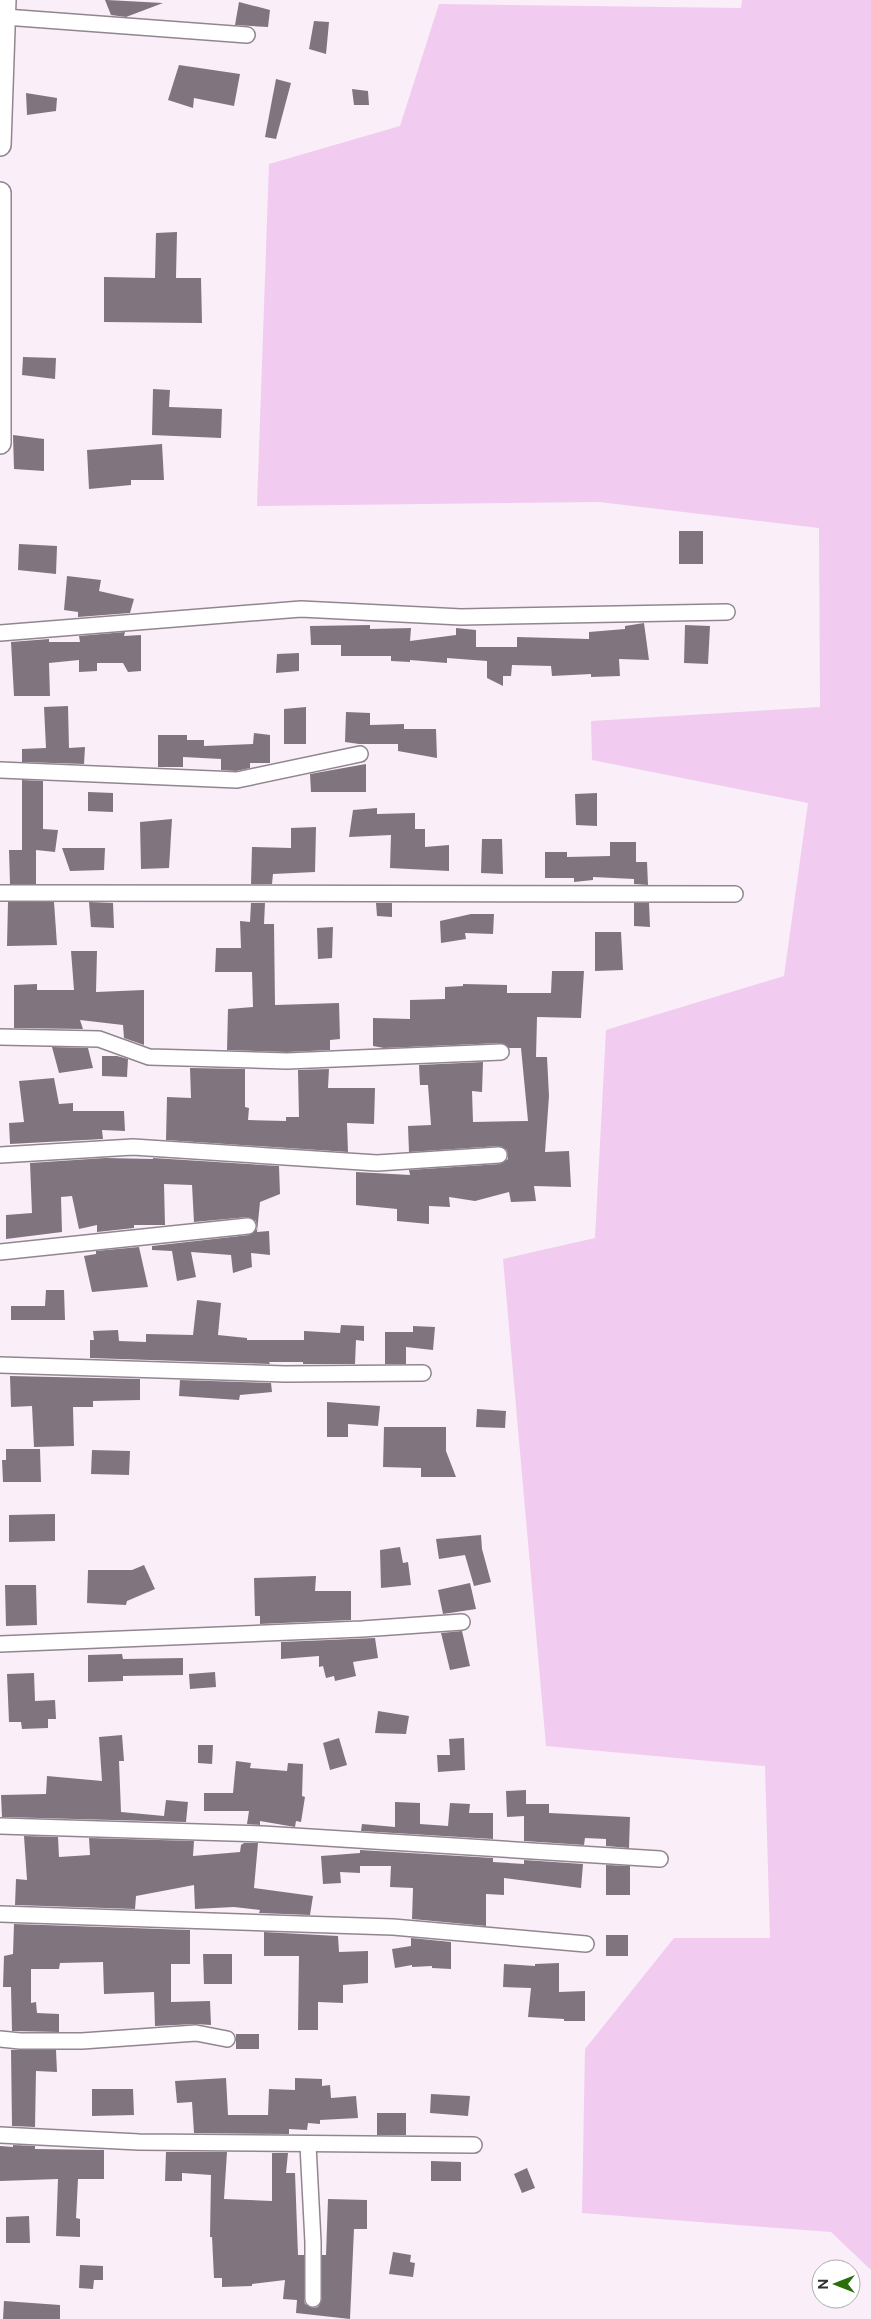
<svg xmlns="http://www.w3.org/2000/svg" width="871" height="2319" font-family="Figtree,sans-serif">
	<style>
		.green { fill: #f2cbf0 }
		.building { fill: #80757f }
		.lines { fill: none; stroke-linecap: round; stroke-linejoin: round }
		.street-casing { stroke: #918690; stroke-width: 18 }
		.secondary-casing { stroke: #918690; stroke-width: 24 }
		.street { stroke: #fff; stroke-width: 15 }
		.secondary { stroke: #fff; stroke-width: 21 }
	</style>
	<rect width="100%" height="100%" fill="#faeef9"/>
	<!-- green -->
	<polygon class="green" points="742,0 871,0 871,2270 831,2232 582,2213 585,2049 674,1938 770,1938 765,1766 546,1746 503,1259 595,1238 606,1030 784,976 808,803 592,760 591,721 820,707 819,528 599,502 257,506 269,164 400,126 439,4 741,8"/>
	<!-- building -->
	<g class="building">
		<polygon points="105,0 107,0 163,3 126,17 111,15"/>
		<polygon points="239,2 270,10 268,27 235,25"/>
		<polygon points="314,21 329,22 326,54 309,49"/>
		<polygon points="179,65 240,74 234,106 194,98 193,108 168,100"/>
		<polygon points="276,79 291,83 276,139 265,137"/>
		<polygon points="352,89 368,91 369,105 354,105"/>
		<polygon points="26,93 57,98 56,111 27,115"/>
		<polygon points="177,232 176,278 201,278 202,323 104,322 104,277 155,278 156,233"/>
		<polygon points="23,357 56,358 55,379 22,375"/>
		<polygon points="153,389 170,390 169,407 222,409 221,438 152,435"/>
		<polygon points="13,435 44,439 44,471 14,469"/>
		<polygon points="162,444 164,480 131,480 131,485 89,489 87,450"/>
		<rect x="679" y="531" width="24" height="33"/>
		<polygon points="19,544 57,546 56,574 18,570"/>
		<polygon points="67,576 101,580 99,591 134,599 130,613 78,617 78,612 64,610"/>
		<polygon points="644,623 649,660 619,659 620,676 591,677 591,674 552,676 551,666 512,665 511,676 503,676 503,686 487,678 487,661 447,658 447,663 410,660 410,662 391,661 391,656 341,656 341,645 311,645 310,626 370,625 370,629 411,628 410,641 456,635 456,628 476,630 476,647 517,647 517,637 589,639 589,632 625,629 625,626"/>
		<polygon points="685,625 710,626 708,664 684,663"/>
		<polygon points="125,632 124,636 141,635 141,671 128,672 123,663 97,663 97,671 79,672 79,660 49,663 50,696 14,696 11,642 49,639 49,642 80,642 79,636"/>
		<polygon points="299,653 299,671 276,673 277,654"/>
		<polygon points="68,706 69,748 85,747 84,764 22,762 22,749 46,748 44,707"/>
		<polygon points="306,707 306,744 284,744 284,709"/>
		<polygon points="346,712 370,713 370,725 404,724 404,729 436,729 437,758 398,751 398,744 359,744 345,742"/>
		<polygon points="254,733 270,735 270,763 250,763 250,768 236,771 221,770 221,759 183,757 183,767 158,767 158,735 187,735 187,740 204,740 204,746 253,744"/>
		<polygon points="366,764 366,792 311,792 310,774"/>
		<polygon points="22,780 43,781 43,829 58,830 55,852 36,850 36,884 10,884 9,850 22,850"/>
		<polygon points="88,792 113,793 113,812 88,811"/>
		<polygon points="597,793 597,826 576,825 575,794"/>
		<polygon points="377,808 377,814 415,813 415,829 425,829 425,847 449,845 449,871 390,868 391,835 349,837 353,810"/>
		<polygon points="172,819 169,868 141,869 140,822"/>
		<polygon points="316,827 315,872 273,874 272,884 251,884 252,847 291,848 291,828"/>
		<polygon points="482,839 502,839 503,874 481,873"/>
		<polygon points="610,842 636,842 636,862 647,862 648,885 634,884 634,879 593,877 593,880 574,882 574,878 545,878 545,852 567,852 567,857 610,856"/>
		<polygon points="62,848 105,848 104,870 70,871"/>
		<polygon points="8,902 54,902 57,945 7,946"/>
		<polygon points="89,902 113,903 114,928 91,927"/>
		<polygon points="251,903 265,903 264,924 274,924 275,1005 339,1003 340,1039 330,1040 330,1050 287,1052 227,1050 228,1009 253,1007 252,972 215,972 216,948 241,948 240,921 250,922"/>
		<polygon points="376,903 392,903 392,917 377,916"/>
		<polygon points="634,903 649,903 650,927 634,926"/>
		<polygon points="471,914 494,914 493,934 465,933 466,939 441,943 440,921"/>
		<polygon points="333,927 332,958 318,959 317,928"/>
		<polygon points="595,932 621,932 623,970 595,971"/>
		<polygon points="71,951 97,951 96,992 144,990 144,1045 124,1038 123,1025 80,1020 83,1029 14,1028 14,985 37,984 37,990 74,990"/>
		<polygon points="552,971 584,971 581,1018 537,1017 536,1057 547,1057 549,1096 545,1152 569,1151 571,1187 534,1186 536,1201 511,1202 509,1192 475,1201 449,1197 450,1207 429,1206 429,1224 397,1221 397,1209 356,1205 356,1172 410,1175 409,1170 500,1164 508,1159 507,1150 499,1146 409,1152 408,1126 431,1125 428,1085 420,1085 419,1065 483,1062 482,1092 472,1091 473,1122 528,1121 521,1048 509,1048 501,1043 384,1048 373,1046 373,1018 410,1019 410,1000 445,999 445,987 463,986 463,984 507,985 507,993 551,993"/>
		<polygon points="52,1047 88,1048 93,1068 59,1073"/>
		<polygon points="102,1056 117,1056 128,1059 127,1077 102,1076"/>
		<polygon points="190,1068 245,1069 245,1107 249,1108 248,1120 286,1121 286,1117 299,1117 298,1070 329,1069 328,1088 375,1088 374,1124 347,1123 348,1152 166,1140 167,1097 191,1098"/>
		<polygon points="54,1078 59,1104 73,1103 73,1111 124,1111 125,1131 102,1130 103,1139 10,1144 9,1123 24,1122 19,1081"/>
		<polygon points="105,1158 153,1159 153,1158 279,1166 280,1194 260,1202 257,1232 269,1231 270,1255 251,1253 252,1267 233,1273 231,1255 191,1252 196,1277 177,1281 172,1251 152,1250 152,1246 249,1235 257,1229 256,1221 248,1217 194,1222 192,1185 164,1184 165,1225 134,1225 134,1228 97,1232 97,1225 79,1229 72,1196 61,1197 62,1232 6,1239 6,1215 32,1213 30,1163"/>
		<polygon points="139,1247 148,1287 92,1292 84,1256 96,1254 96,1251"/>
		<polygon points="46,1290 64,1290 65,1320 11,1320 11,1306 45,1306"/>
		<polygon points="197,1300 221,1303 218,1335 247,1338 247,1340 304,1340 304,1331 340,1333 341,1325 364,1326 364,1341 356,1340 355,1364 303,1364 303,1362 269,1362 270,1364 90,1358 90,1340 94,1340 93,1331 118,1330 119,1341 146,1342 146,1334 193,1335"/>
		<polygon points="413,1326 435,1327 433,1350 406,1347 406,1364 385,1364 385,1332 413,1332"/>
		<polygon points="10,1376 140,1379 140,1400 93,1401 93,1407 73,1407 74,1446 34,1447 32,1406 11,1407"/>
		<polygon points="180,1380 271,1383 272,1392 240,1395 239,1400 179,1396"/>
		<polygon points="327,1402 380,1406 378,1426 348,1424 348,1437 327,1437"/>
		<polygon points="477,1409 506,1411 505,1428 476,1427"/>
		<polygon points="384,1427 446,1427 446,1451 456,1477 421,1477 421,1468 383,1467"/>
		<polygon points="6,1449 40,1449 41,1482 3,1482 2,1460 6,1460"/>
		<polygon points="92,1450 130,1451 129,1475 91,1474"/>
		<polygon points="55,1514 55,1541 9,1542 9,1515"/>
		<polygon points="481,1535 482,1549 491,1582 474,1586 465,1555 439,1559 436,1539"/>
		<polygon points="400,1547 403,1563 408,1562 411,1585 381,1588 380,1550"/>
		<polygon points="144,1565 155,1589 127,1601 126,1605 87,1603 88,1570 132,1570"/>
		<polygon points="316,1576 315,1591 351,1591 351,1620 260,1624 260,1616 255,1616 254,1578"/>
		<polygon points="470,1583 476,1609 443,1614 438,1590"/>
		<polygon points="5,1585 36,1585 37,1625 6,1626"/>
		<polygon points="462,1631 470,1666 450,1670 441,1633"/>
		<polygon points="375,1638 378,1658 353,1662 356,1676 335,1681 334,1676 326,1678 323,1666 319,1667 319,1656 281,1659 281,1642"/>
		<polygon points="122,1654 123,1659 183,1658 183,1675 123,1676 123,1681 88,1682 88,1655"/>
		<polygon points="215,1672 216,1687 190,1689 189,1674"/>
		<polygon points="34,1673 35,1701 55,1700 56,1719 48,1719 48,1728 22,1729 21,1722 9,1722 7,1674"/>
		<polygon points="378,1711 409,1716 406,1734 375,1733"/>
		<polygon points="122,1735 124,1761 119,1761 121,1812 164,1816 166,1800 188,1802 186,1822 2,1817 1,1795 46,1794 47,1776 102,1781 99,1737"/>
		<polygon points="339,1738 347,1765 330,1770 323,1743"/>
		<polygon points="464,1738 465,1770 438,1772 437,1755 450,1755 449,1739"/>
		<polygon points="198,1745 213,1745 212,1764 198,1763"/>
		<polygon points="236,1761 251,1763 250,1768 287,1771 288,1763 303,1764 302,1796 305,1797 301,1822 296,1821 295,1827 260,1821 260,1825 247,1824 249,1811 204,1811 204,1793 233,1793"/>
		<polygon points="526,1790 526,1804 549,1804 549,1813 630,1817 629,1848 606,1846 606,1839 585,1838 584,1845 524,1841 524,1816 507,1817 506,1791"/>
		<polygon points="395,1802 420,1803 420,1824 448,1826 450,1803 470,1804 469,1813 493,1813 493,1839 361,1831 362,1824 395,1827"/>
		<polygon points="24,1836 58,1837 59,1857 90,1855 89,1838 194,1841 193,1856 240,1852 241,1845 244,1843 258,1843 254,1888 313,1896 310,1915 259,1913 260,1910 234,1907 195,1909 194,1885 136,1896 135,1909 15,1905 16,1879 27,1880"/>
		<polygon points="360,1850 493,1858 493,1862 524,1864 524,1860 583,1864 581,1888 504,1878 504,1895 486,1894 486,1926 412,1919 413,1888 390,1887 391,1866 360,1866 360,1873 340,1872 341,1883 323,1884 321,1856 360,1853"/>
		<polygon points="606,1865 630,1866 630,1895 606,1895"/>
		<polygon points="14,1924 190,1930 190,1964 171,1964 171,2002 210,2001 211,2025 195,2024 155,2026 154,1992 104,1994 103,1962 60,1963 59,1969 31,1969 31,2003 36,2002 37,2013 59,2014 59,2032 12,2031 11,1987 3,1987 4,1956 13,1954"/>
		<polygon points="264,1932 338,1936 339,1952 368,1951 368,1983 343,1985 343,2003 318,2002 318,2030 298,2030 299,1956 264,1956"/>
		<rect x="606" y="1935" width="22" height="21"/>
		<polygon points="411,1938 451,1942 451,1969 432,1968 432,1966 412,1967 412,1965 395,1968 392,1949 411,1946"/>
		<polygon points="203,1954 232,1954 232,1984 204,1984"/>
		<polygon points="559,1963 559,1992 585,1991 585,2021 564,2021 564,2019 528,2017 531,1988 503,1987 504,1964 535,1966 535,1964"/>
		<rect x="236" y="2034" width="23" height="15"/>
		<polygon points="11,2050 56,2050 57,2072 36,2071 35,2127 12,2126"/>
		<polygon points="226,2078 228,2115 268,2115 269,2089 295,2090 295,2078 322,2079 322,2086 330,2085 331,2098 356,2096 358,2118 320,2120 320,2124 308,2123 307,2130 289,2129 289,2134 194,2133 192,2102 177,2103 175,2081"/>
		<polygon points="92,2089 133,2089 134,2115 92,2116"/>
		<polygon points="431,2094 470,2096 468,2116 430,2113"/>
		<rect x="377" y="2113" width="29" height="22"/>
		<polygon points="13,2145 35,2146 35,2149 104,2150 104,2179 78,2179 76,2218 80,2219 80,2237 56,2236 58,2179 0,2181 0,2146 13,2147"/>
		<polygon points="166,2152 227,2152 224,2199 272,2201 272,2153 288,2153 286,2173 295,2173 298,2255 304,2255 304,2299 305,2304 313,2308 318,2307 322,2299 322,2255 326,2255 328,2199 367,2200 367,2229 354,2229 350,2319 296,2313 297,2300 283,2299 285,2280 252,2284 252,2286 222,2287 222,2278 214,2278 212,2237 210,2237 211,2175 182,2173 182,2181 165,2181"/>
		<polygon points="431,2161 461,2162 461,2181 431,2181"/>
		<polygon points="527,2168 535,2188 522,2193 514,2174"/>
		<polygon points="29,2216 30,2243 6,2243 6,2217"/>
		<polygon points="393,2252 411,2255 410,2262 415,2263 413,2277 389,2274"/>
		<polygon points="80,2265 103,2266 103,2280 94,2280 93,2289 79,2288"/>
		<polygon points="4,2301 60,2305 60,2319 3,2319"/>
	</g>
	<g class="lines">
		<!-- street casing -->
		<g class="street-casing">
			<g id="street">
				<polyline points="5,17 247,35"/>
				<polyline points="0,633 301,609 461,617 727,612"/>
				<polyline points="0,770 237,780 360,754"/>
				<polyline points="0,893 735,894"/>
				<polyline points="0,1037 99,1039 149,1057 287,1061 501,1052"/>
				<polyline points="0,1155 133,1147 377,1163 499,1155"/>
				<polyline points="0,1252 248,1226"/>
				<polyline points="0,1365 285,1374 423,1373"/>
				<polyline points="0,1644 362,1629 462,1622"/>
				<polyline points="0,1826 262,1834 660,1859"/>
				<polyline points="0,1914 393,1927 586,1944"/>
				<polyline points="0,2039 20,2041 82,2041 196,2033 227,2039"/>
				<polyline points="0,2135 139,2142 474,2145"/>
				<polyline points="308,2145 313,2242 313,2299"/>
			</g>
		</g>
		<!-- secondary casing -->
		<g class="secondary-casing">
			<g id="secondary">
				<polyline points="0,145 5,0"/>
				<polyline points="0,193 0,443"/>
			</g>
		</g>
		<!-- street -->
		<use href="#street" class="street"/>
		<!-- secondary -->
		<use href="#secondary" class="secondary"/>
	</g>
	<!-- north arrow -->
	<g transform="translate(836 2284) rotate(270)"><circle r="24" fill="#ffffff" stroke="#adacad"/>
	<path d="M0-4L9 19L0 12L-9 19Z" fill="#296f0b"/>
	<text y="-8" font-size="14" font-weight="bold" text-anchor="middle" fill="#332f33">N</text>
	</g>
</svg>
